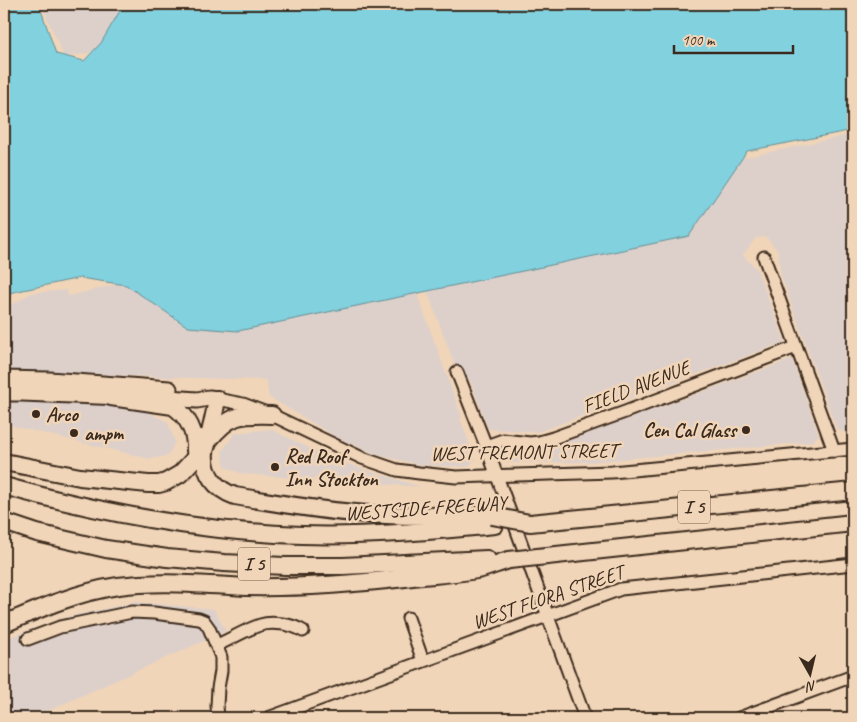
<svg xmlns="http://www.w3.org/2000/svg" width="857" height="722" font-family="Caveat,sans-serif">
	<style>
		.built { fill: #ddd0ca }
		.water { fill: #82d1df; stroke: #668e92 }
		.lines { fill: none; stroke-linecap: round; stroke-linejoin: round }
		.minor-casing { stroke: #3b2a1e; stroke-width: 15 }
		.major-casing { stroke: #3b2a1e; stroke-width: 19 }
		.highway-casing { stroke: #3b2a1e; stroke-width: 20 }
		.minor { stroke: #f1d5b8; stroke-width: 11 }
		.major { stroke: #f1d5b8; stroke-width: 15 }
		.highway { stroke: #f1d5b8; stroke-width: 16 }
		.highway-bridge-casing { stroke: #3b2a1e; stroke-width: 20; stroke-linecap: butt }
		.highway-bridge { stroke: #f1d5b8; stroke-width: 16 }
		.poi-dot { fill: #3b2a1e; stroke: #f1d5b8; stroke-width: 2 }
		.labels { text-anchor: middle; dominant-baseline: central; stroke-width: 5; stroke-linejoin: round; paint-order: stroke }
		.shield { fill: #f1d5b8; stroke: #725d4c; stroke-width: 1 }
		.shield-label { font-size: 19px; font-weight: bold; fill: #3b2a1e }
		.street-label { font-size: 20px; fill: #3b2a1e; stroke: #f1d5b8 }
		.poi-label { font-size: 20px; font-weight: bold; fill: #3b2a1e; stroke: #f1d5b8; text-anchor: start }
	</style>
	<rect width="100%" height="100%" fill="#f1d5b8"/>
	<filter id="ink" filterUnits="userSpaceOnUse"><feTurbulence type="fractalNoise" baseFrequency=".02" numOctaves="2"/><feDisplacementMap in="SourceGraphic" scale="10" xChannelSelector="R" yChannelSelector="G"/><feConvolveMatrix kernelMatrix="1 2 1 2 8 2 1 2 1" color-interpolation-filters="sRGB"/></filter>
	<g filter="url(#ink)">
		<!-- built -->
		<g class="built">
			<polygon points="41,4 129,4 97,52 64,57"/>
			<polygon points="853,134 853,438 836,428 781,276 778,251 766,237 756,238 743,255 757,269 785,342 538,432 488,429 470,380 461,382 423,280 413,283 462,417 460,418 475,459 468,467 420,465 377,455 336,437 269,397 266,380 131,376 4,369 4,306 11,305 31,293 66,290 69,296 241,253 728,161"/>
			<polygon points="792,359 819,435 812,442 589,462 508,463 500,456 506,448 551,447"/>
			<polygon points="14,399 133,405 168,422 175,442 168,456 150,459 4,424 4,400"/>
			<polygon points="271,429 329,458 421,487 242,474 225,467 222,451 235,433"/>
			<polygon points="135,602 214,609 226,631 32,718 4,718 4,639 72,616"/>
		</g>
		<!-- water -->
		<polygon class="water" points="4,4 39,4 56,54 84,61 101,43 124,4 853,4 853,130 747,151 689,236 238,331 188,327 126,285 80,278 4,294"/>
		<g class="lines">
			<!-- minor casing -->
			<g class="minor-casing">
				<g id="minor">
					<polyline points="764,257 834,451"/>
					<polyline points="457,372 486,446 585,718"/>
					<polyline points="217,399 243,404 272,415 362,458 397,470 419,473 456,477 612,472 853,449"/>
					<polyline points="486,446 503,440 530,443 539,442 553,438 625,412 796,347"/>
					<polyline points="408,618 423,661"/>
					<polyline points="28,639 60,627 132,612 154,613 199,619 204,621 209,628 221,657 221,671 218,688 217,706 218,718"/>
					<path d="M217,645c14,-6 28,-15 43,-20 12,-4 32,-1 43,6"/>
					<polyline points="268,718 621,589 853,564"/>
					<polyline points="739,718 853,676"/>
				</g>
			</g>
			<!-- major casing -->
			<g class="major-casing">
				<g id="major">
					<polyline points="4,379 49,380 169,389"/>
					<polyline points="4,393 22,393 122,397"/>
					<polyline points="155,397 197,400 209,398 217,399"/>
				</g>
			</g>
			<!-- highway casing -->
			<g class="highway-casing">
				<g id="highway">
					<path d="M111,397l62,9c15,10 23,27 22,45"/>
					<path d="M217,399c-2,13 -5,25 -8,38 -1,5 -3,10 -4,15 -2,21 10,37 30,44 40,7 80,14 121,17 43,4 86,3 129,2l7,1"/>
					<path d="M209,440c21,-26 31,-26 63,-25"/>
					<polyline points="4,462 80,477 148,484 159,484 166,482 180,474 194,459 201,438"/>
					<path d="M4,486c97,27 197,46 298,49 64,2 129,-4 193,-10"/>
					<polyline points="4,522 37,533 106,549 167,558 224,563 285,566 343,566 487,559"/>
					<polyline points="530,523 853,491"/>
					<polyline points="547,556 853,523"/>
					<path d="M4,624c37,-16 74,-32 114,-38 45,-6 84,-1 129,1 53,1 106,-3 158,-9 24,-3 48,-4 72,-8 10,-2 21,-7 32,-10"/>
				</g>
			</g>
			<!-- minor -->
			<use href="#minor" class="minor"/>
			<!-- major -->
			<use href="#major" class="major"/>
			<!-- highway -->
			<use href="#highway" class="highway"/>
			<!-- highway-bridge casing -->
			<g class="highway-bridge-casing">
				<g id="highway-bridge">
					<polyline points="492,516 530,523"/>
					<polyline points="509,560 547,556"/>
				</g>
			</g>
			<!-- highway-bridge -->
			<use href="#highway-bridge" class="highway-bridge"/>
		</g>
	</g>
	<!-- markers -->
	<g class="poi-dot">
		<circle cx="36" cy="414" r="5"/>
		<circle cx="746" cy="430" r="5"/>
		<circle cx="74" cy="433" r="5"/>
		<circle cx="275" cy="467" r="5"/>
	</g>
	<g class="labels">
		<!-- shield labels -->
		<g class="shield">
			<rect x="678" y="490.5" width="32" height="33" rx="4"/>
			<rect x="238" y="547.5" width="32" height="33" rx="4"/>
		</g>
		<g class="shield-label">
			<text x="694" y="507">I 5</text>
			<text x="254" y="564">I 5</text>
		</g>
		<!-- street labels -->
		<g class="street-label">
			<text transform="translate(636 387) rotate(-21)">FIELD AVENUE</text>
			<text transform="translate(524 452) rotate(-1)">WEST FREMONT STREET</text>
			<text transform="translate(426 508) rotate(-4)">WESTSIDE FREEWAY</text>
			<text transform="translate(548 597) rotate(-19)">WEST FLORA STREET</text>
		</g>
		<!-- poi labels -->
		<g class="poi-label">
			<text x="46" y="414">Arco</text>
			<text x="736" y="430" text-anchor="end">Cen Cal Glass</text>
			<text x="84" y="433">ampm</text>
			<text x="285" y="456">Red Roof<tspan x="285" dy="23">Inn Stockton</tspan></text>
		</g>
	</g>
	<!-- margin -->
	<rect width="857" height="722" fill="none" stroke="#f1d5b8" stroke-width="20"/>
	<rect x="10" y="10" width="837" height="702" fill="none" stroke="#3b2a1e" stroke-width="2" filter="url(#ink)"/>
	<!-- north arrow -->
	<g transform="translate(810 674) rotate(172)" stroke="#f1d5b8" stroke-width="4" paint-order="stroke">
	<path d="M0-4L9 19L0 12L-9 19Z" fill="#3b2a1e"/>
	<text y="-8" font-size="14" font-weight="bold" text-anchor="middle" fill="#3b2a1e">N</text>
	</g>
	<!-- scale -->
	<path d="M674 45v8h119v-8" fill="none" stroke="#3b2a1e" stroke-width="2.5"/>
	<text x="682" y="45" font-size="15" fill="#3b2a1e" stroke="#f1d5b8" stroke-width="4" paint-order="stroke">100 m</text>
</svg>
